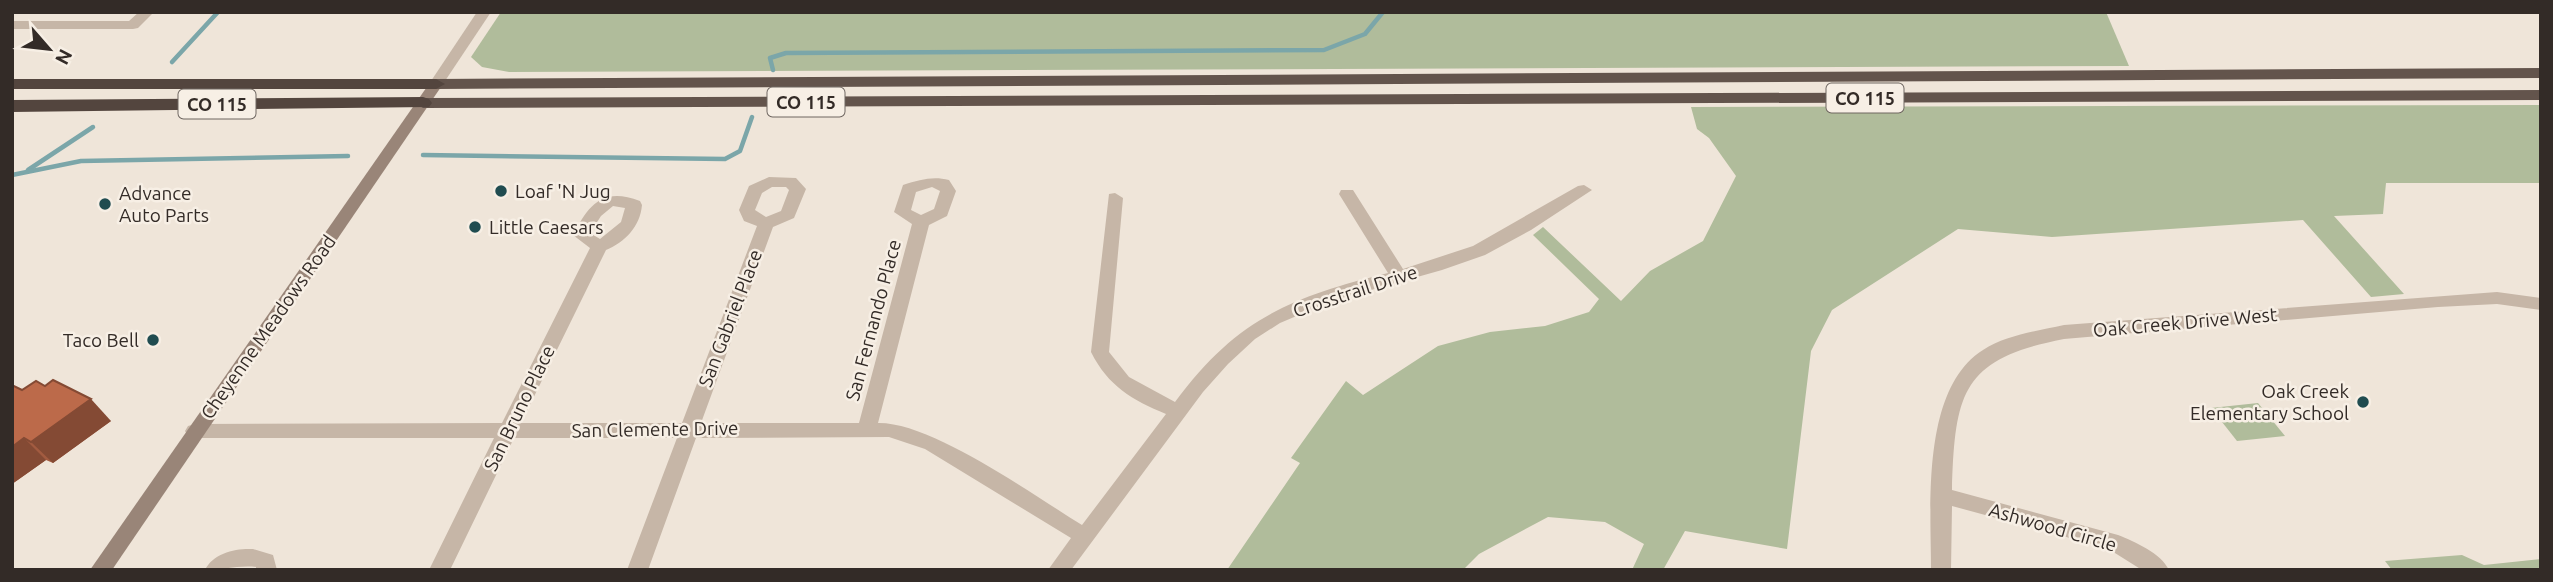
<svg xmlns="http://www.w3.org/2000/svg" width="2553" height="582" font-family="Ubuntu,sans-serif">
	<style>
		.green { fill: #b0bc9b }
		.lines { fill: none; stroke-linecap: round; stroke-linejoin: round }
		.stream { stroke: #7ba6a9; stroke-width: 4.5 }
		.minor { fill: #c6b6a7; fill-rule: evenodd }
		.tertiary { fill: #c6b6a7; fill-rule: evenodd }
		.secondary { fill: #998578; fill-rule: evenodd }
		.trunk { fill: #63544c; fill-rule: evenodd }
		.motorway { fill: #53453e; fill-rule: evenodd }
		.wall { fill: #a25b40 }
		.shaded-wall { fill: #844a34 }
		.building { fill: #bc6a4a; stroke: #844a34; stroke-width: 2 }
		.poi-dot { fill: #204c50; stroke: #f7efe5; stroke-width: 2.5 }
		.labels { text-anchor: middle; dominant-baseline: central; stroke-width: 5; stroke-linejoin: round; paint-order: stroke }
		.shield { fill: #f7efe5; stroke: #6e6660; stroke-width: 2 }
		.shield-label { font-size: 18px; font-weight: bold; fill: #332b27 }
		.poi-label { font-size: 19px; fill: #332b27; stroke: #f7efe5; text-anchor: start }
		.street-label { font-size: 19px; fill: #332b27; stroke: #f7efe5 }
	</style>
	<rect width="100%" height="100%" fill="#efe5d9"/>
	<!-- green -->
	<g class="green">
		<polygon points="501,12 2106,12 2129,66 509,72 482,67 471,57"/>
		<polygon points="2541,105 2541,183 2386,183 2383,214 2334,216 2404,294 2371,297 2303,220 2052,237 1958,229 1832,310 1811,351 1787,549 1685,531 1663,570 1632,570 1644,544 1605,522 1548,517 1479,554 1463,570 1227,570 1300,463 1291,458 1346,381 1363,395 1438,346 1490,332 1545,326 1589,312 1599,299 1533,235 1543,227 1621,301 1650,271 1703,241 1736,176 1709,138 1697,129 1691,107"/>
		<polygon points="2258,403 2285,436 2237,441 2211,408"/>
		<polygon points="2462,555 2484,565 2541,559 2541,570 2392,570 2385,561"/>
	</g>
	<g class="lines">
		<!-- stream -->
		<g class="stream">
			<polyline points="172,62 218,12"/>
			<polyline points="773,70 770,58 786,53 1324,50 1365,34 1383,12"/>
			<polyline points="423,155 725,159 740,151 752,117"/>
			<polyline points="28,170 93,127"/>
			<polyline points="12,175 81,161 348,156"/>
		</g>
		<!-- minor -->
		<g class="minor">
			<polygon points="139,12 154,12 138,28 133,29 12,29 12,21 129,21"/>
			<path d="M769,177l27,1 10,11 -12,29 -21,9 -72,196h158l53,-199 -18,-12 9,-27c17,-5 29,-9 46,-5l7,11 -9,25 -18,9 -51,198c54,-1 155,72 204,102l84,-111c-34,-14 -58,-28 -75,-62l18,-158 6,-1 8,5 -14,154 20,25 46,25c61,-83 116,-105 213,-129l-49,-79 2,-4h12l50,79 70,-23 105,-60 6,-1 8,5 -61,40 -46,25 -43,15 -110,31 -52,22 -25,16 -27,25 -25,28 -132,178h-23l23,-32 -146,-89 -36,-12 -193,1 -48,132h-21l50,-132h-163l-64,132h-21l65,-132h-299l-7,-2 -3,-5 3,-5 7,-2 307,-1 88,-175 -17,-13c16,-31 30,-48 67,-34l2,4c-2,22 -17,37 -36,45l-85,173h161l75,-197 -13,-5 -5,-11 10,-24zM772,187h14l3,3 -8,21 -15,6 -11,-7 7,-17zM932,187l8,4 -6,18 -13,6 -10,-5 5,-18zM613,206l12,2 -4,14 -21,17 -10,-6 11,-17z"/>
			<path d="M2497,292l44,6v12l-44,-6 -59,3 -374,32c-102,20 -109,53 -112,151l166,45c17,7 43,18 51,35h-27l-35,-22 -155,-42 -1,64h-20c0,-64 -10,-181 52,-220 23,-15 54,-19 81,-25z"/>
			<path d="M253,549l20,6 4,15h-21v-3c-17,-2 -34,3 -51,3 8,-17 31,-22 48,-21z"/>
		</g>
		<!-- tertiary -->
		<polygon class="tertiary" points="477,12 491,12 441,87 431,87 429,84"/>
		<!-- secondary -->
		<polygon class="secondary" points="436,79 443,84 112,570 90,570 431,81"/>
		<!-- trunk -->
		<g class="trunk">
			<polygon points="2541,68 2541,78 436,89 428,84 436,79"/>
			<polygon points="2541,90 2541,100 423,108 415,103 423,98"/>
		</g>
		<!-- motorway -->
		<g class="motorway">
			<polygon points="12,79 436,79 445,84 436,89 12,89"/>
			<polygon points="423,97 429,99 432,103 429,107 12,112 12,100"/>
		</g>
	</g>
	<!-- wall -->
	<polygon class="wall" points="22,390 111,421 53,463 46,460 12,484"/>
	<!-- shaded-wall -->
	<g class="shaded-wall">
		<polygon points="91,399 111,421 53,463 31,442"/>
		<polygon points="24,438 46,460 12,484 12,447"/>
	</g>
	<!-- building -->
	<polygon class="building" points="53,380 91,399 31,442 24,438 12,447 12,385 22,390 36,381 45,386"/>
	<!-- markers -->
	<g class="poi-dot">
		<circle cx="501" cy="191" r="7"/>
		<circle cx="105" cy="204" r="7"/>
		<circle cx="475" cy="227" r="7"/>
		<circle cx="153" cy="340" r="7"/>
		<circle cx="2363" cy="402" r="7"/>
	</g>
	<g class="labels">
		<!-- shield labels -->
		<g class="shield">
			<rect x="1826.5" y="83.5" width="77" height="29" rx="5"/>
			<rect x="767.5" y="87.5" width="77" height="29" rx="5"/>
			<rect x="178.5" y="89.5" width="77" height="29" rx="5"/>
		</g>
		<g class="shield-label">
			<text x="1865" y="98">CO 115</text>
			<text x="806" y="102">CO 115</text>
			<text x="217" y="104">CO 115</text>
		</g>
		<!-- poi labels -->
		<g class="poi-label">
			<text x="515" y="191">Loaf 'N Jug</text>
			<text x="119" y="193">Advance<tspan x="119" dy="22">Auto Parts</tspan></text>
			<text x="489" y="227">Little Caesars</text>
			<text x="139" y="340" text-anchor="end">Taco Bell</text>
			<text x="2349" y="391" text-anchor="end">Oak Creek<tspan x="2349" dy="22">Elementary School</tspan></text>
		</g>
		<!-- street labels -->
		<g class="street-label">
			<text transform="translate(1355 291) rotate(-18)">Crosstrail Drive</text>
			<text transform="translate(730 318) rotate(-69)">San Gabriel Place</text>
			<text transform="translate(873 320) rotate(-75)">San Fernando Place</text>
			<text transform="translate(2185 322) rotate(-5)">Oak Creek Drive West</text>
			<text transform="translate(268 327) rotate(-55)">Cheyenne Meadows Road</text>
			<text transform="translate(519 408) rotate(-64)">San Bruno Place</text>
			<text transform="translate(655 429) rotate(-1)">San Clemente Drive</text>
			<text transform="translate(2053 527) rotate(16)">Ashwood Circle</text>
		</g>
	</g>
	<!-- border -->
	<rect width="2553" height="582" fill="none" stroke="#332b27" stroke-width="28"/>
	<!-- north arrow -->
	<g transform="translate(49 49) rotate(118)" stroke="#f7efe5" stroke-width="5" paint-order="stroke">
	<path d="M0-5L12 26L0 18L-12 26Z" fill="#332b27"/>
	<text y="-10" font-size="19" font-weight="bold" text-anchor="middle" fill="#332b27">N</text>
	</g>
</svg>
